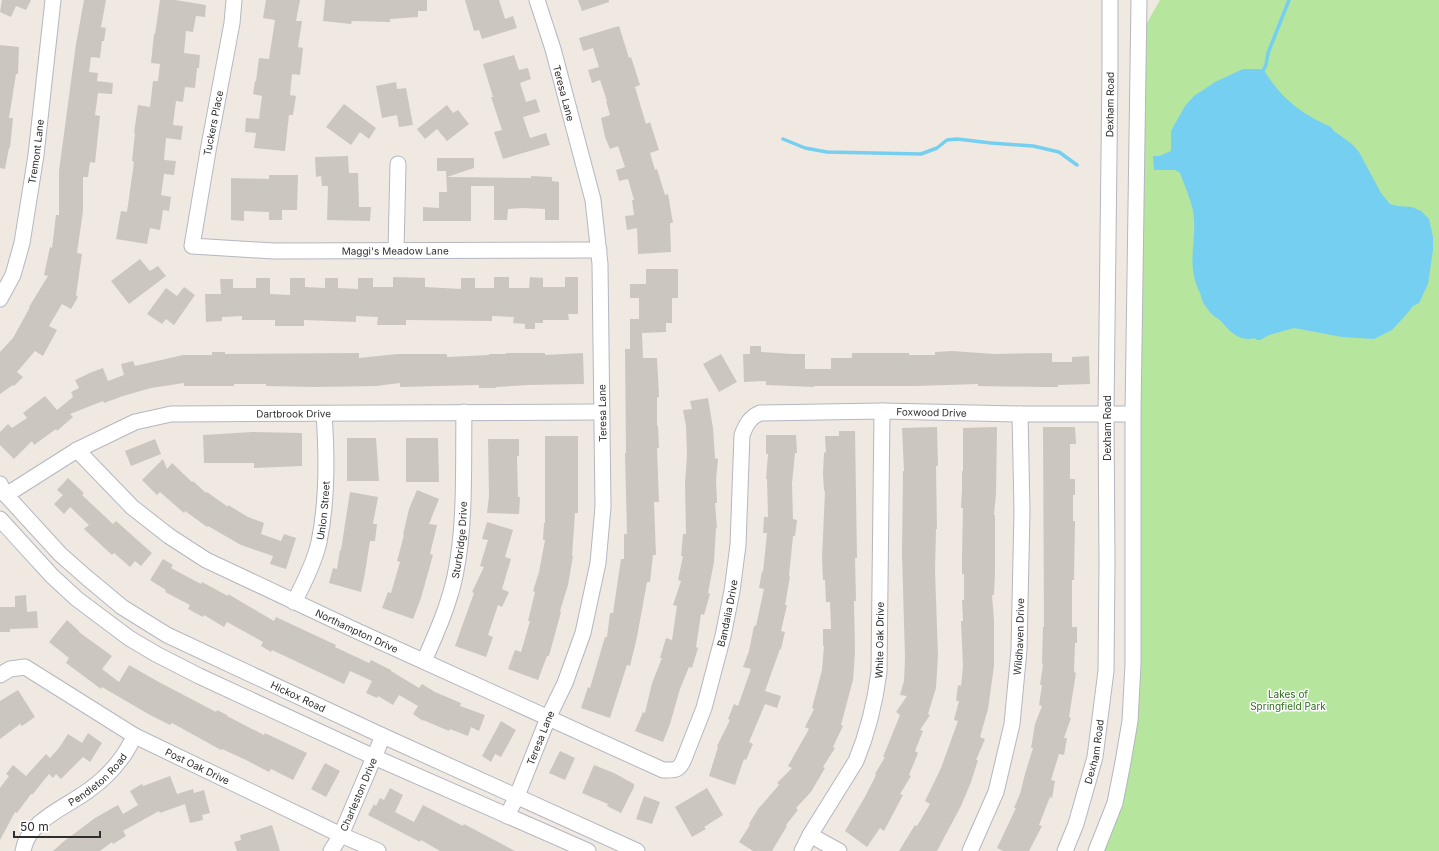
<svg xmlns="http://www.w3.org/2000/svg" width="1439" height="851" font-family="Inter,sans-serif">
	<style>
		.green { fill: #b6e59e }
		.water { fill: #75cff0 }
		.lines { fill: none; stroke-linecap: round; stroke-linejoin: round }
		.stream { stroke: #75cff0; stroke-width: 3.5 }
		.building { fill: #cbc7bf }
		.minor-casing { stroke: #b4b7c1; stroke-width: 17 }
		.minor { stroke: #fff; stroke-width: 15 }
		.labels { text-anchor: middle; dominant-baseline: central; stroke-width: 3; stroke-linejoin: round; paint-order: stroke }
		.street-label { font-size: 10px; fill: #2e2e2e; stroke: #fff }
		.park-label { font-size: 10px; fill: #2c6e1b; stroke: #fff }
	</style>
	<rect width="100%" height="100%" fill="#efe9e1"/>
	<!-- green -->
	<polygon class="green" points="1160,0 1439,0 1439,851 1100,851 1128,765 1140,497 1144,28"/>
	<!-- water -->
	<path class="water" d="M1243,69h15l6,1c16,28 39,45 67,57l3,4 18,13 7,8 22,41 9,11 7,2 15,1 9,4 8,8 4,18v13l-5,34 -9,19 -6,3 -8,10 -13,14 -18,9 -32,-2 -48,-9 -25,7 -9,5h-3l-3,-2c-14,4 -24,-6 -33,-17 -2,-2 -5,-3 -7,-5 -4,-3 -7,-8 -10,-12 -2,-3 -3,-8 -4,-11 -15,-30 -2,-52 -7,-82 -2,-11 -9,-27 -13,-38l-5,-3h-21l-1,-14h6l12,-5v-20l14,-25 9,-10 21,-14z"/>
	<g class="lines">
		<!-- stream -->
		<g class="stream">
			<polyline points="1261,74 1266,65 1268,53 1289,0"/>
			<polyline points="783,139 805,148 827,152 921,154 937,148 947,140 957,139 991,143 1033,146 1059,152 1077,165"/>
		</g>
	</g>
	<!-- building -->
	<g class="building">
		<polygon points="2,0 31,0 26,10 16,6 11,17 0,12"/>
		<polygon points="84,0 106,0 101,27 106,28 104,41 102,41 100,58 91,57 89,72 98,73 97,81 113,83 112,94 98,93 95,115 100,116 95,163 90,162 88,177 83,177 83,211 77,253 82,254 76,295 78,297 71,309 62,304 49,326 57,330 43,356 35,351 17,372 23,377 14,386 13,385 0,394 0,352 13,338 30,307 29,307 48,276 44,275 50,247 52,248 56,215 59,215 59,171 76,44"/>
		<polygon points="160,0 175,0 206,5 205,17 196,16 193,32 186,31 184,53 200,55 199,68 197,68 195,88 185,87 183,102 176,101 173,125 183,126 181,140 166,138 164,160 176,161 174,175 164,174 161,195 171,197 169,211 163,210 160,230 150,228 147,244 116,239 121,211 127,212 134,162 132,161 135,133 134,133 138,105 150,107 153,81 158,81 160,64 151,63 154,34 155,34"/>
		<polygon points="266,0 300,0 296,21 302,21 298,47 303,48 300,75 292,74 290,95 296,96 293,115 289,115 285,151 254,148 256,133 245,132 246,118 259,119 262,96 253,94 255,81 256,81 259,58 269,59 275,20 263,18"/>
		<polygon points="325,0 427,0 427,11 418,11 418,17 390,19 390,22 352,21 351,24 323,21"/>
		<polygon points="465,0 499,0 505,19 513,16 517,28 482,39 479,30 474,31"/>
		<polygon points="578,0 609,0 609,2 582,11"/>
		<polygon points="619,26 629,58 631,57 640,85 635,87 646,124 650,122 659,150 650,153 655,170 657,169 665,195 668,194 673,223 670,223 671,252 638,254 637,228 627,230 625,216 634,215 632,200 634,200 628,179 619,181 616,170 625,167 618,146 610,149 605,137 601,118 610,115 606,101 607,101 600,80 592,83 588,70 599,67 593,48 583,51 579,38"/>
		<polygon points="0,45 19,47 18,74 16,74 9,118 13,118 10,148 9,148 5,169 0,168"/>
		<polygon points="514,55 519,70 528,68 531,79 520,83 526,102 536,99 540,112 523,117 530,138 546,133 550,145 503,159 494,132 502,130 491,97 493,97 483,64"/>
		<polygon points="396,82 397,89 406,88 413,125 399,127 397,115 382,118 376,86"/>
		<polygon points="344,104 376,128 369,139 360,132 351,145 326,127"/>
		<polygon points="447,105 453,113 458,110 469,124 447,141 437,129 425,139 417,129"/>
		<polygon points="348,156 349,173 358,173 359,207 371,207 370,221 327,220 328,186 322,186 321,176 316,177 315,157"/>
		<polygon points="437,158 474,158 474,168 447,177 531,178 531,176 552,177 552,181 559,182 559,220 545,220 545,209 522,208 508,209 507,220 494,220 494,186 471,186 471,221 423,221 423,207 439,208 439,192 447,192 446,171 437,171"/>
		<polygon points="269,175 298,175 297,210 282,210 282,220 269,220 269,212 244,211 244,221 231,220 231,178 269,179"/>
		<polygon points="140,259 150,271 158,266 166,276 129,304 111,281"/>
		<polygon points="646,269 678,269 678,298 672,298 672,323 666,323 666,332 642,333 643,358 657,358 658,376 659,397 657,397 657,426 658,426 659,448 657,448 659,502 654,502 656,555 653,555 650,582 647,582 637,637 630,666 627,665 610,718 581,708 588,687 590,688 605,637 607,637 610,613 613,613 621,559 624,559 624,534 627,534 625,453 626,453 625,349 630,349 630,319 639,319 639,298 630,298 630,284 646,284"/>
		<polygon points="393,277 425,278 425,287 461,289 461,278 475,278 475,288 494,288 494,277 509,277 509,288 529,288 530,277 543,278 543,287 565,287 565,277 578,277 578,314 568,314 569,320 543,320 543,323 535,323 535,329 525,329 525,324 513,323 514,317 492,316 492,321 406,320 406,325 377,325 378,317 356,316 356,322 304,320 304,326 275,326 275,320 242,320 242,316 222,317 222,321 206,322 205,294 221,294 220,279 233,279 233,288 256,288 256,278 270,278 270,294 290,295 290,278 305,278 305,287 325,288 325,278 338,278 338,288 358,289 358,278 373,278 373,287 393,287"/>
		<polygon points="184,287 195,295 174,325 166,319 162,324 147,314 166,288 177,296"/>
		<polygon points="750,346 761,346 761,352 792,354 805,354 805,369 831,369 831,358 852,358 852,353 909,353 909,355 935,355 935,352 952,351 994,354 1052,353 1052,362 1072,362 1072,357 1089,356 1090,384 1058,385 1058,387 1042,387 978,386 978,384 915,386 814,386 814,387 766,385 766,381 744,382 743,354 750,354"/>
		<polygon points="212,352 225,352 225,354 359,353 359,358 397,354 447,354 447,357 489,355 489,354 506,354 506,353 545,353 545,355 583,353 584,384 528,385 496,387 496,388 479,388 479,385 400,387 400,383 376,386 315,387 266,386 266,384 234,384 234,386 184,386 184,383 151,388 123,396 104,403 103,401 70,414 73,417 57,431 56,429 34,445 32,441 14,459 0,445 0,432 8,424 12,428 27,418 23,413 45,396 57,410 73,397 71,392 79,388 75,380 92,372 103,368 108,381 124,375 121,364 133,361 135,366 183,355 212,355"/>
		<polygon points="721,354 737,382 719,392 703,364"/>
		<polygon points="708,398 713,428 715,458 718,459 716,480 717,503 715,503 717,528 716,528 714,562 708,593 710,594 704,615 701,614 696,647 698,648 692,668 689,667 680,689 670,724 663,742 635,731 643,712 645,713 652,683 662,658 660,658 666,638 672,640 677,606 673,605 681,581 678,580 683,556 681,556 683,534 686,534 685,483 687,455 686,426 683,410 692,409 690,401"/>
		<polygon points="937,427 938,466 936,466 937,529 936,529 935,571 938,655 936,688 928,714 930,715 920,730 923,731 915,751 918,753 909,775 911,776 900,794 903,795 884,831 880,828 867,847 845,831 866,795 876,775 875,774 885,757 883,757 900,715 896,712 907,696 900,695 904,681 905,658 902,554 903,471 904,471 902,428"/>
		<polygon points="997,427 996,494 994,515 995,515 995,574 994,595 992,595 994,620 994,666 988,709 980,737 985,739 976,760 978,760 971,782 961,806 937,851 899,851 915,825 917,826 930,804 925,801 941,768 958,721 954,720 959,701 956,701 958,685 961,686 963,666 961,621 963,621 962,600 964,600 964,574 962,574 962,557 963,508 961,508 962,491 962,471 963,471 963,428"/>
		<polygon points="1043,427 1075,427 1076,444 1070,444 1070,479 1075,479 1075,495 1073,495 1073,521 1075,521 1074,580 1072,580 1072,627 1077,627 1077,643 1075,643 1074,672 1076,673 1069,717 1071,718 1064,738 1067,738 1064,755 1059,754 1051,780 1055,781 1052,798 1050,797 1039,825 1042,826 1029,851 1003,851 997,848 1016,808 1014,808 1020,794 1025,774 1033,748 1031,748 1035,724 1042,706 1039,705 1042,685 1040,685 1043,665 1042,664 1043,627 1044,627"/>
		<polygon points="839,431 855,431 857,558 855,558 856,601 854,601 855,653 853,680 841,725 843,726 833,747 835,748 823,767 825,768 811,792 796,808 798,810 786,825 787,826 772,851 753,851 739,842 750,825 749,824 758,809 779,785 777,783 792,768 788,766 809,729 805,727 814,709 812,708 822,670 824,646 823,646 823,629 831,629 830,602 826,602 825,580 823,580 822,558 825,491 824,491 823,474 824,452 826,453 825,436 839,436"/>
		<polygon points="253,432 302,433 302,466 254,468 254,463 204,463 203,435"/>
		<polygon points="766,435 796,435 797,453 795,453 792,483 793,519 797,520 795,536 793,536 789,576 790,577 785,605 787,605 781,631 785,632 781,649 780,649 765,691 781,696 777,708 765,704 749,742 753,744 746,760 744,759 735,785 709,776 718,747 717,746 730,720 728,719 734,704 738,706 751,669 743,667 749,651 754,626 756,626 764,589 759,588 762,571 763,572 767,533 763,533 764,517 768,517 767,479 766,479 768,454 766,454"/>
		<polygon points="545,436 578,436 578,513 575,513 572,556 573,556 568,585 560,611 561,612 549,656 547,656 538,680 508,669 515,650 521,652 530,621 528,621 535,592 533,591 539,572 545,540 543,540 544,523 545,523"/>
		<polygon points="347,438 376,438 379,481 347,481"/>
		<polygon points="406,438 438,438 439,482 406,482"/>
		<polygon points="155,439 161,454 131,466 125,451"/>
		<polygon points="488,439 519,439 519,456 517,456 518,497 520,497 519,514 487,513 489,496"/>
		<polygon points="163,459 167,469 172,463 192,482 193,481 206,493 207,492 228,507 228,505 248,517 264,523 261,534 281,541 284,534 296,538 286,569 270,564 273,556 241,545 208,526 207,527 185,511 184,513 160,492 157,495 142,480"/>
		<polygon points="68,478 84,493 82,495 113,524 116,521 152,553 141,566 135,561 130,567 114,553 112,555 84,529 89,525 70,507 64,514 54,504 63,495 57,490"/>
		<polygon points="417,490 439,499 429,524 437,525 430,554 433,555 421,598 413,619 382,608 388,592 391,593 400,562 397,561 404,535 403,535 409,509"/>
		<polygon points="350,492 378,497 373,524 377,524 375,541 370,541 365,573 361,592 329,583 333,568 337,569 340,550 341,550"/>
		<polygon points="487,522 513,530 505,557 511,559 502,589 509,592 502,607 498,605 488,635 493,637 486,657 455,646 474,593 472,592 484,567 480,566 488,540 482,539"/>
		<polygon points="163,559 173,565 171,568 201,584 202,582 228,596 228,594 274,621 276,617 336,645 335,647 369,663 371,660 391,670 391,671 419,688 422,684 435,692 461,703 460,706 485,715 479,731 471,727 468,736 450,729 449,731 423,720 423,721 413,714 418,706 399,695 393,705 378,696 377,698 366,693 372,681 350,671 344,684 272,650 271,652 261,646 263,642 227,622 224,627 204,615 203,617 188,609 190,605 165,592 166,590 150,580"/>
		<polygon points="26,595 27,612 37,611 38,628 10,629 10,632 0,632 0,607 15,607 15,596"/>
		<polygon points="67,620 79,631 79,632 112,656 102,669 119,682 129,665 157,681 216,712 217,710 227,715 227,716 264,735 265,733 307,753 293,780 271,769 269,772 246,760 222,749 221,750 172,723 170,725 150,715 102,687 101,689 66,663 69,658 49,642"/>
		<polygon points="18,690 35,717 22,726 20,724 0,739 0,701"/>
		<polygon points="501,721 516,730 501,757 495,754 491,762 482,756"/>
		<polygon points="88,733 102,743 90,762 83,757 61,779 56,774 53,778 49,774 32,795 31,794 17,813 15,812 0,840 0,788 9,776 6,774 13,765 26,776 46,754 50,758 59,748 68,734 82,743"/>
		<polygon points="560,751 575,758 565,780 549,773"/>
		<polygon points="325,763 340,771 326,797 311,789"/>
		<polygon points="594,765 614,773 634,784 634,787 621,813 607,806 608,804 582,793"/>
		<polygon points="170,776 177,794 193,789 194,793 204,790 210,813 202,815 203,820 190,823 185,804 160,813 159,811 123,831 126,836 113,844 112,842 100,851 53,851 63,842 95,818 118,805 123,814 138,805 130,791 142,784 143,786"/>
		<polygon points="390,788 403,795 395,812 414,822 423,805 463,826 464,824 515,851 440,851 421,840 420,842 368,815 374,804 376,806 380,798 384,800"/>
		<polygon points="707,788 723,815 704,827 706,829 692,837 675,807"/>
		<polygon points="644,796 660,802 652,824 636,819"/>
		<polygon points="272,825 280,851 237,851 234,842 241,840 240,835"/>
	</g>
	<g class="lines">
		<!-- minor casing -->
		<g class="minor-casing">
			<g id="minor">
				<path id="s1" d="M234,0l-2,23 -24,128 -16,95 82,5 325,-1"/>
				<polyline points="396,251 398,164"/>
				<path id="s2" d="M0,299l13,-24 9,-32 14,-88 17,-155"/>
				<path id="s3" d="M77,450l55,57 37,29 37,24 151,71 306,139c12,0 16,1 21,-11l20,-51 19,-72 9,-45 6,-46 4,-110c4,-10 7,-17 18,-22l122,-2 138,3h113"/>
				<path id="s4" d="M0,484l6,11 54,59 26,23 36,30 45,28 216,101 254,115"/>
				<path id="s5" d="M6,495l71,-45 58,-28 36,-8 430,-2"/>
				<polyline points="0,519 52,576 77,599 129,638 156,654 199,676 374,757 588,851"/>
				<path id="s6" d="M294,602c9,-17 21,-42 25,-60 8,-39 8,-87 5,-128"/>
				<path id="s7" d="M424,661c12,-27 25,-56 31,-85 11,-52 8,-111 9,-164"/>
				<path id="s8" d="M0,675l10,-6 15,-2 110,69 206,99 37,16"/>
				<path id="s9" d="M507,816l10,-20 31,-78 17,-35 18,-50 15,-70 5,-56 -3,-243 -7,-64 -40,-151 -16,-49"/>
				<polyline points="810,835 839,851"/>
				<path id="s10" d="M23,851c5,-31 44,-44 66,-61 11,-8 23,-19 31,-30 6,-7 10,-16 15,-24"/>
				<path id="s11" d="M331,851l10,-16 42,-99"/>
				<path id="s12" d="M802,851l8,-16 46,-74c12,-29 19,-58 23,-89l3,-261"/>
				<path id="s13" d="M970,851l26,-59 16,-68 7,-74 3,-139 -2,-97"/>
				<path id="s14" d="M1065,851l11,-27 19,-67 11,-86 1,-108 -1,-149 4,-346v-68"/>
				<polyline points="1096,851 1115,803 1123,762 1130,721 1133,664 1133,414 1139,0"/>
			</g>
		</g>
		<!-- minor -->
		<use href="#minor" class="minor"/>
	</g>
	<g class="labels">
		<!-- street labels -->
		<g class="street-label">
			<text transform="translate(564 93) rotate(75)">Teresa Lane</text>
			<text stroke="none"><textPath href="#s14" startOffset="752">Dexham Road</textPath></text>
			<text transform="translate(213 123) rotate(-79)">Tuckers Place</text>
			<text stroke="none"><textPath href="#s2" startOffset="153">Tremont Lane</textPath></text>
			<text stroke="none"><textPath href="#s1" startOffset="453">Maggi's Meadow Lane</textPath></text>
			<text stroke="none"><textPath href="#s3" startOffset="1232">Foxwood Drive</textPath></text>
			<text transform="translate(602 413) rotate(-91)">Teresa Lane</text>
			<text stroke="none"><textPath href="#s5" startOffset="308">Dartbrook Drive</textPath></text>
			<text transform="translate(1107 428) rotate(-90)">Dexham Road</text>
			<text stroke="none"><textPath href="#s6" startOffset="97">Union Street</textPath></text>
			<text stroke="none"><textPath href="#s7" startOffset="127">Sturbridge Drive</textPath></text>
			<text stroke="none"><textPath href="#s3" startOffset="852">Bandalia Drive</textPath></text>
			<text stroke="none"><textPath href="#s3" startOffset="337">Northampton Drive</textPath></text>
			<text stroke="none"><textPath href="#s13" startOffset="222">Wildhaven Drive</textPath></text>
			<text stroke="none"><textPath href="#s12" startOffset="229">White Oak Drive</textPath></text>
			<text stroke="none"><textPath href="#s4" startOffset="372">Hickox Road</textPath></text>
			<text stroke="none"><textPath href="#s9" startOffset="85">Teresa Lane</textPath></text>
			<text stroke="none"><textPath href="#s14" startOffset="104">Dexham Road</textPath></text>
			<text stroke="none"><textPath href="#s8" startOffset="226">Post Oak Drive</textPath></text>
			<text stroke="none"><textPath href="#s10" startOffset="106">Pendleton Road</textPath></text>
			<text stroke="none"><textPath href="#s11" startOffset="63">Charleston Drive</textPath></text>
		</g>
		<!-- park labels -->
		<g class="park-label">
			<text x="1288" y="694">Lakes of<tspan x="1288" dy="12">Springfield Park</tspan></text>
		</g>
	</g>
	<!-- scale -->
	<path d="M14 831v6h86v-6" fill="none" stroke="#2e2e2e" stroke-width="2"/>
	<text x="20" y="831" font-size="12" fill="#2e2e2e" stroke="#ffffff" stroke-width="3" paint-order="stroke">50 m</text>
</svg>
